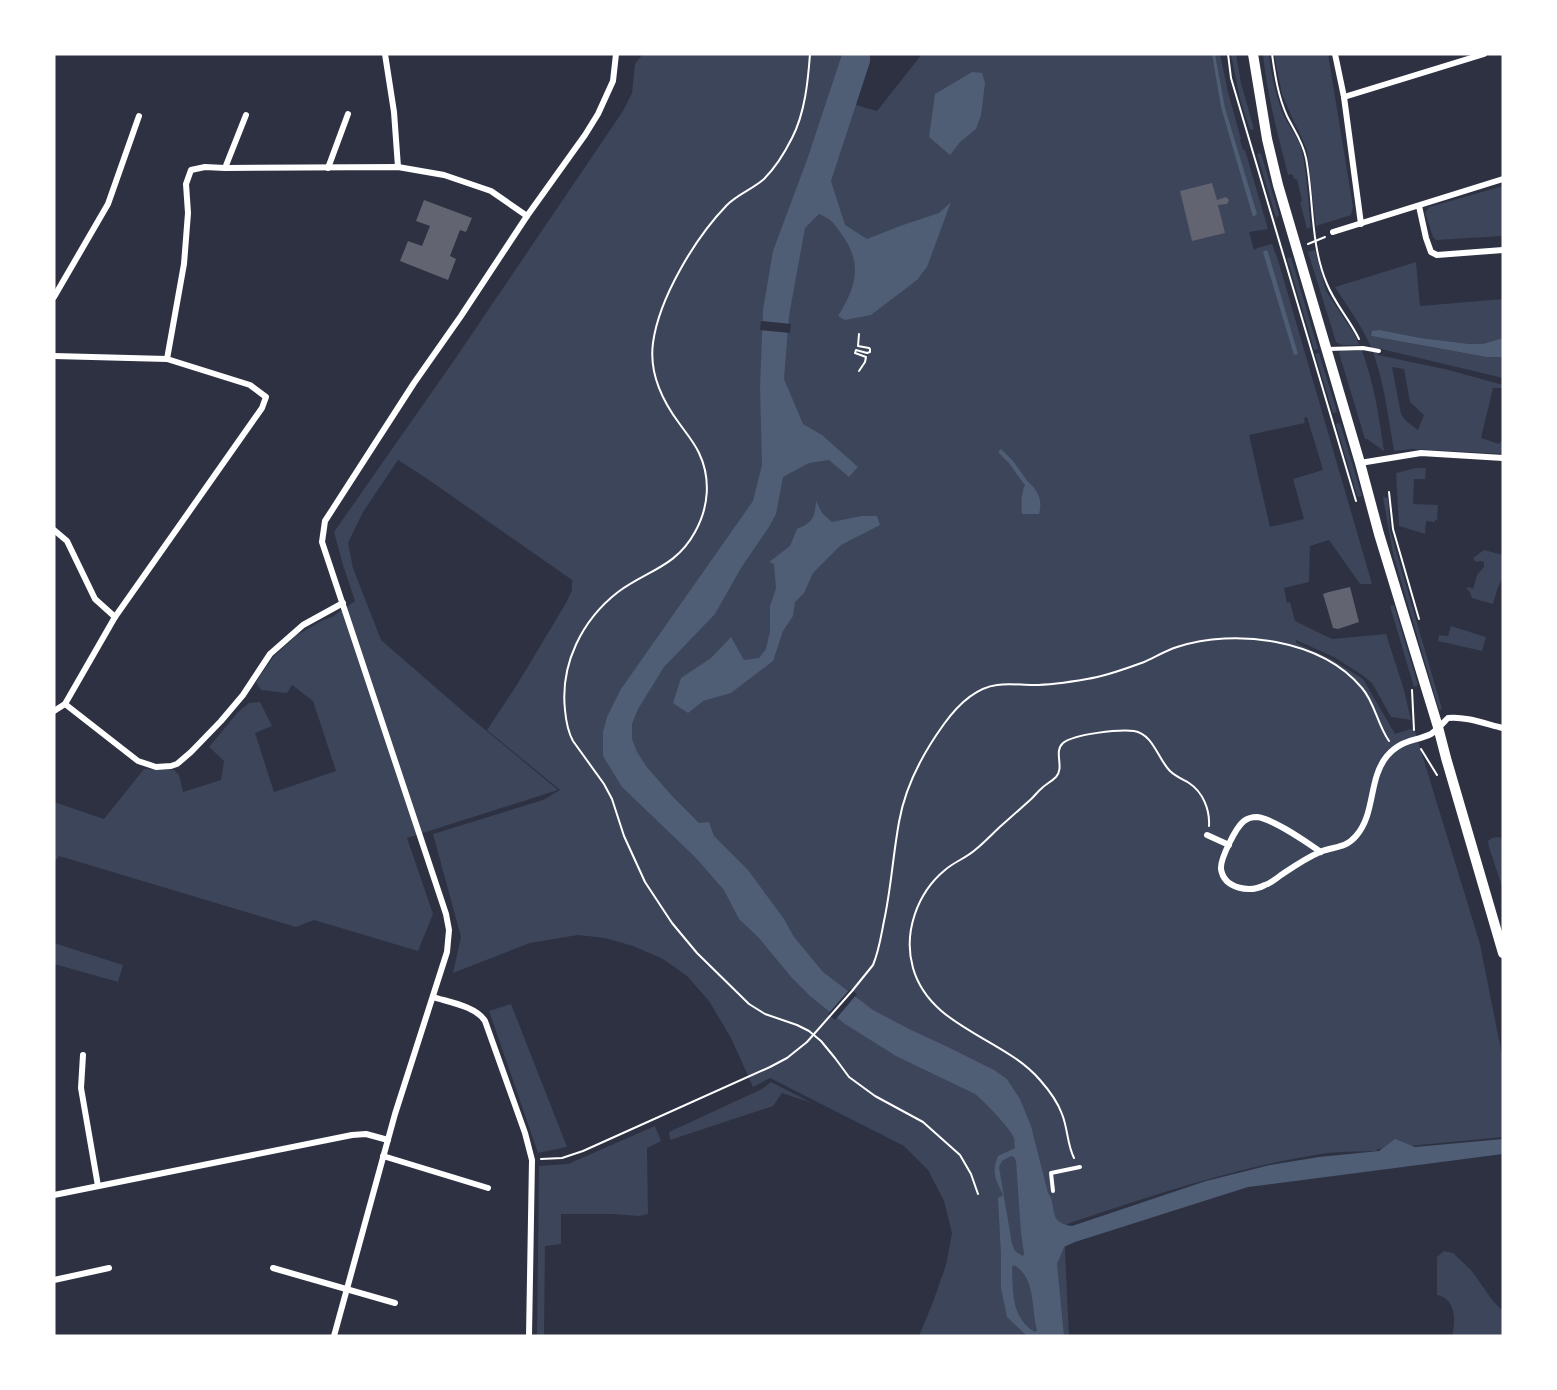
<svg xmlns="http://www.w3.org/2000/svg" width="1557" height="1390" font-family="Helvetica,sans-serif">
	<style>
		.green { fill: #3c4559; fill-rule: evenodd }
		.water { fill: #4f5d75; fill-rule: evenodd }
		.pier { fill: #2d3142 }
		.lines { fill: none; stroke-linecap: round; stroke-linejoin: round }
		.stream { stroke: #4f5d75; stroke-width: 4.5 }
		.building { fill: #626471 }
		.path { stroke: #fff; stroke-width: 2 }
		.service { stroke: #fff; stroke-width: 4 }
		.minor { stroke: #fff; stroke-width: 6 }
		.secondary { stroke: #fff; stroke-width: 10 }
	</style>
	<rect width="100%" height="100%" fill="#2d3142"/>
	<!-- green -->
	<g class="green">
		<path d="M649,54h193l-14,43 49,14 45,-57h298l8,38 13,47 -1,1 3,10h2l23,79 -19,3 5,18 3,-2 15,-4 6,16 94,324h-12l-31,-44 -19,6 -1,36 -25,6 3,15 3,-1 5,19 37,18 54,-5 18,56 7,30 -20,-3 -19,-34 -10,-8 -28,-18 -38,-17v3l35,16 32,20 32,55 19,-6 66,216 23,116v77l-125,12 -2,2c-18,1 -37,0 -55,3 -88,14 -170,42 -254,70l-2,26 4,86h-150l14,-34 13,-37 6,-32 -8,-32 -16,-31 -24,-24 -134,-68 -17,9 -22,-49 -22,-37 -22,-25 -24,-17 -30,-13 -28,-8 -27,-3 -48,8 -77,30 8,-36 -28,-103 110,-34 17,-10 -73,-60 31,-47 48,-80 6,-13v-10l-146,-102 -28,-18 -35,52 -15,31 5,25 28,72 84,73 93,77 -151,48 26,76 -15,37 -104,-31 -18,7 -237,-71 -5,7v-61l50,17 40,-50 30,1 5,5 4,17 38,-12 3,-19 -15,-14 29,-35 11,-9 11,-1 12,24 -17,7 19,59 62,-21 -23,-70 -21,-16 -5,8 -26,-3 -5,-8 17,-25 24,-22 26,-15 9,-3 23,-16 -12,-36 -9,-33 121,-173 168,-248 9,-18 3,-29 7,-9zM1307,417l16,53 -30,9 11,40 -34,8 -21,-92 56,-12 -1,-5z"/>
		<polygon points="1231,54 1236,54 1241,83 1254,129 1250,130 1240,99"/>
		<path d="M1263,54h6c2,21 7,43 15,62 5,10 12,19 16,29 7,21 8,59 11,82l-4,2 -7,-27 2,-1 -5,-22h-3l-2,-5 -4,1c-10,-40 -21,-79 -25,-121z"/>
		<polygon points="1274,54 1328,54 1353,207 1351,215 1316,226 1307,150 1301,136 1294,122 1282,94"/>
		<polygon points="1261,153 1279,215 1276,218 1257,154"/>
		<polygon points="1503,186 1503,236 1436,240 1433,237 1425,213 1429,207"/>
		<polygon points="1315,250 1326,291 1355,335 1359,345 1342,345 1336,342 1308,252"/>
		<polygon points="1291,257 1318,349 1314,350 1311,339 1287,258"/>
		<path d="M1416,262l4,44 83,-7v39l-21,6h-12l-49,-6 -41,-8 -9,6 115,21h17v21l-126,-30 1,7 71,15 54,15v3h-10l-12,50 18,6 4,-5v15l-91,-5 -18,2c-6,-35 -10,-71 -23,-104 -9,-21 -24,-41 -36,-60zM1392,367l12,2 6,33 14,13 -6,15 -12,-9 -5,-7z"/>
		<path d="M1345,350l17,1c12,32 17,66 22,100l-17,-12h-2l-26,-86 1,-2z"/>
		<polygon points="1319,353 1337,412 1333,413 1315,354"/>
		<polygon points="1340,423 1362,496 1359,497 1357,496 1336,424"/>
		<polygon points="1415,468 1426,468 1425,479 1414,479 1413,504 1438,505 1437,520 1435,520 1435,522 1426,521 1425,534 1399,526 1396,473"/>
		<polygon points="1383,497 1388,498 1390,530 1442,709 1439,710 1393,554"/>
		<polygon points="1484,550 1503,555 1503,576 1497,590 1493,604 1472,598 1470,592 1466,588 1469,587 1473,589 1477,575 1484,567 1484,562 1480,561 1476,562 1473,558"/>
		<polygon points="1394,605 1418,685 1414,687 1390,606"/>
		<polygon points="1451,626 1486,637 1482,651 1438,641 1439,635 1448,636"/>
		<polygon points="1498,837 1503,839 1503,890 1489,847 1488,841 1492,838"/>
		<polygon points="54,943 123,965 118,982 54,964"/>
		<polygon points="511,1004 567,1147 538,1153 489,1011"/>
		<polygon points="771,1082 812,1103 782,1093 773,1106 670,1140 669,1132 762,1089"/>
		<polygon points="655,1126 661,1141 647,1148 648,1214 639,1216 611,1214 561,1214 561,1244 545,1246 544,1336 537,1336 539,1166 568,1164"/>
		<path d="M1444,1251l9,2 18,17 22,31 10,10v25h-51c4,-16 4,-37 -15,-41v-38z"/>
	</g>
	<!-- water -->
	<g class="water">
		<path d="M842,54h28v8l-39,119 14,44 22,14 33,-13 39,-13 12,-11 -24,65 -10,13 -46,35 -26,5 -7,-4c19,-30 25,-54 2,-84 -7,-10 -9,-13 -21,-18l-14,14 -16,88 -5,63 19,45 19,11 36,32 -9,10 -20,-17 -20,3 -26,14 -7,37 -7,13 -28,41 -26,46 -51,53 -26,42 -6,15v15l5,13 9,14 27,31 26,26 10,-1 5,14 34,34 36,49 10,18 29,35 50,38 38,20 35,16 48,24 13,9 13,20 11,27 17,67c10,12 -2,30 24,33l134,-45 64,-16 49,-8 60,-6 16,-12 20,8 88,-8v15l-255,33 -173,55 -11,5 -7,17 7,72h-37l-20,-19 -6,-29v-33l-3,-57 5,-3c-7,-15 -12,-22 -5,-39l17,-8c-1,-3 0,-7 -1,-10 -4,-10 -30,-37 -39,-44l-79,-38 -51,-32 -35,-28 -18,-18 -33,-40 -20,-19 -15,-29 -29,-33 -73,-70 -19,-31v-24l4,-15 14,-28 132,-188 9,-36 -2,-78 3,-77 10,-59 35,-94zM1011,1156l3,1 2,4 5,72 3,21 -1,2 -8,-5 -3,-7 -13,-77 3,-6zM1014,1265c22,13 17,43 23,65l-2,2c-24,-13 -22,-42 -23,-65z"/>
		<polygon points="1212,54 1215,54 1225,108 1257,214 1253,217 1221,107"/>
		<polygon points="972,72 982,73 985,83 981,115 976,129 960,142 950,155 929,137 935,94"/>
		<polygon points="1266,250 1268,252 1298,354 1294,355 1263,252"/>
		<polygon points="1380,330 1421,338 1470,344 1482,344 1503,338 1503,357 1486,357 1371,336 1372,331"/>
		<path d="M1027,481c11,9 16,19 12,33h-17c-1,-12 -1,-23 5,-33z"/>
		<path d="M816,501l6,12 10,9 29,-6h16l3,9 -39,20 -28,28 -9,20 -9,9 -2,14 -10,15 -10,30 -42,32 -28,8 -15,12 -15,-10 8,-25 30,-20 20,-21 13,23 15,-2 7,-9 4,-18v-25l6,-18 -2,-24 -5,-2 21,-16 7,-17c15,-6 18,-11 19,-28z"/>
	</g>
	<!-- pier -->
	<g class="pier">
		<polygon points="761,321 791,324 790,333 760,330"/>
		<polygon points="850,989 857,994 835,1020 828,1014"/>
	</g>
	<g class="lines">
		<!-- stream -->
		<polyline class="stream" points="1001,452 1011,462 1026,483"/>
	</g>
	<!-- building -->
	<g class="building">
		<polygon points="1212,183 1217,200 1226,197 1229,200 1227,204 1218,205 1225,233 1192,241 1180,191"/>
		<polygon points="424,200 472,218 466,232 460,230 450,256 456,259 448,280 400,261 408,241 422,246 430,226 416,221"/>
		<polygon points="1350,587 1359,622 1338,629 1333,628 1323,594 1329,592"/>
	</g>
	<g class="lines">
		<!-- path -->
		<g class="path">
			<path d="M810,54c-2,27 -5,59 -18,84 -7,14 -17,30 -28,41 -11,10 -26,15 -37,26 -32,33 -68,93 -74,138 -4,29 9,57 26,80 7,10 15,19 20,30 12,25 10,54 -4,79 -19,35 -47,38 -77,60 -36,28 -58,72 -53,118 1,11 3,22 8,31l31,43 8,15 12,37 21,46 27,41 25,30 52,51 16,10 32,11 12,6 12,10 14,17 14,19 26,19 48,26 37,33 11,19 7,20"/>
			<polyline points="1228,54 1231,78 1356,501"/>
			<path d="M1272,54c3,21 6,42 15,62 7,14 16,26 19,42 8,42 4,86 21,126 8,20 23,36 32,55"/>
			<polyline points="1308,244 1325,237"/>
			<polyline points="859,371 865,362 866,357 855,353 856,350 867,353 870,352 870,349 869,348 858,346 859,334"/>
			<polyline points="1389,492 1393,529 1419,619"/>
			<polyline points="1412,690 1414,730"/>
			<polyline points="1421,749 1437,775"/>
			<path d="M1074,1158c-7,-14 -6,-29 -12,-44 -4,-11 -14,-25 -22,-34 -37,-43 -110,-52 -127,-112 -10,-35 4,-75 32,-98 9,-8 21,-12 30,-20 10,-8 18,-17 27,-25 9,-8 18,-16 27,-24 5,-4 8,-9 13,-13 4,-4 10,-7 14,-11 9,-10 -3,-25 7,-34 11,-9 57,-14 71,-12 19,3 24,28 36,40 5,5 12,8 19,12 14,9 21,27 20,43"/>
			<path d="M541,1159l21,-1 21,-7 187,-84 17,-9 20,-16 45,-51 21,-26c6,-14 8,-29 11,-44 7,-32 9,-66 15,-99 6,-35 24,-69 45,-98 13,-18 30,-36 53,-39 12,-2 24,0 36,0 18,0 37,-3 54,-6 20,-3 38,-10 57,-17 11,-5 21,-11 33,-15 58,-19 144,-8 185,41 13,15 15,36 27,53"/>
		</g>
		<!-- service -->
		<g class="service">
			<polyline points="1327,349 1363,348 1379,351"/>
			<polyline points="1053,1191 1051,1173 1080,1167"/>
		</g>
		<!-- minor -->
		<g class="minor">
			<polyline points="385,54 394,112 398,167"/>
			<polyline points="1335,54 1344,97 1361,224"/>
			<polyline points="1344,97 1484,54"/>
			<polyline points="225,168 246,115"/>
			<polyline points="328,168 348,114"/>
			<polyline points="1419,206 1426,238 1431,252 1437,255 1503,250"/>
			<polyline points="1333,232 1503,179"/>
			<polyline points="54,297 108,204 139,116"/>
			<polyline points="54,356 167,359 250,385 266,397 262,408 115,617 65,704 54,711"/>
			<polyline points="167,359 184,264 188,213 186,184 191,170 205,167 225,168 398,167 444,175 491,191 527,216"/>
			<polyline points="1360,463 1421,453 1503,458"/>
			<polyline points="54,530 67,541 95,599 115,617"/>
			<polyline points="65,704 138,761 156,767 171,766 177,764 191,752 221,721 243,695 270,654 303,625 343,603"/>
			<polyline points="1207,835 1229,845"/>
			<path d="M1321,852c-15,-10 -47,-33 -64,-35 -5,0 -9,1 -13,4 -8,6 -24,38 -23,48 3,20 29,24 44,16 6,-2 11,-6 16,-10 12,-8 25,-17 39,-23 14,-6 25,-3 36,-16 20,-23 12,-57 31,-80 15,-17 27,-14 44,-22 6,-4 12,-11 17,-16 17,-2 38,6 55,10"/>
			<path d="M433,997c15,5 43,9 52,24l40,112 7,27 -3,176"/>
			<polyline points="83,1055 81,1088 98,1186"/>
			<polyline points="383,1156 488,1188"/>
			<polyline points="54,1195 352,1135 366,1134 388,1140"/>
			<polyline points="273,1268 395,1303"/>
			<polyline points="54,1280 109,1268"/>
			<polyline points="334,1336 395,1114 447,952 449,930 446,914 322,542 325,521 414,383 461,316 527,216 585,135 598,114 613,81 616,54"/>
		</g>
		<!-- secondary -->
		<polyline class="secondary" points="1253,54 1267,139 1278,185 1360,463 1379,534 1438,727 1446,758 1503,953"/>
	</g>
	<!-- border -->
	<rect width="1557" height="1390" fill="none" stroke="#ffffff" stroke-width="111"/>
</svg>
